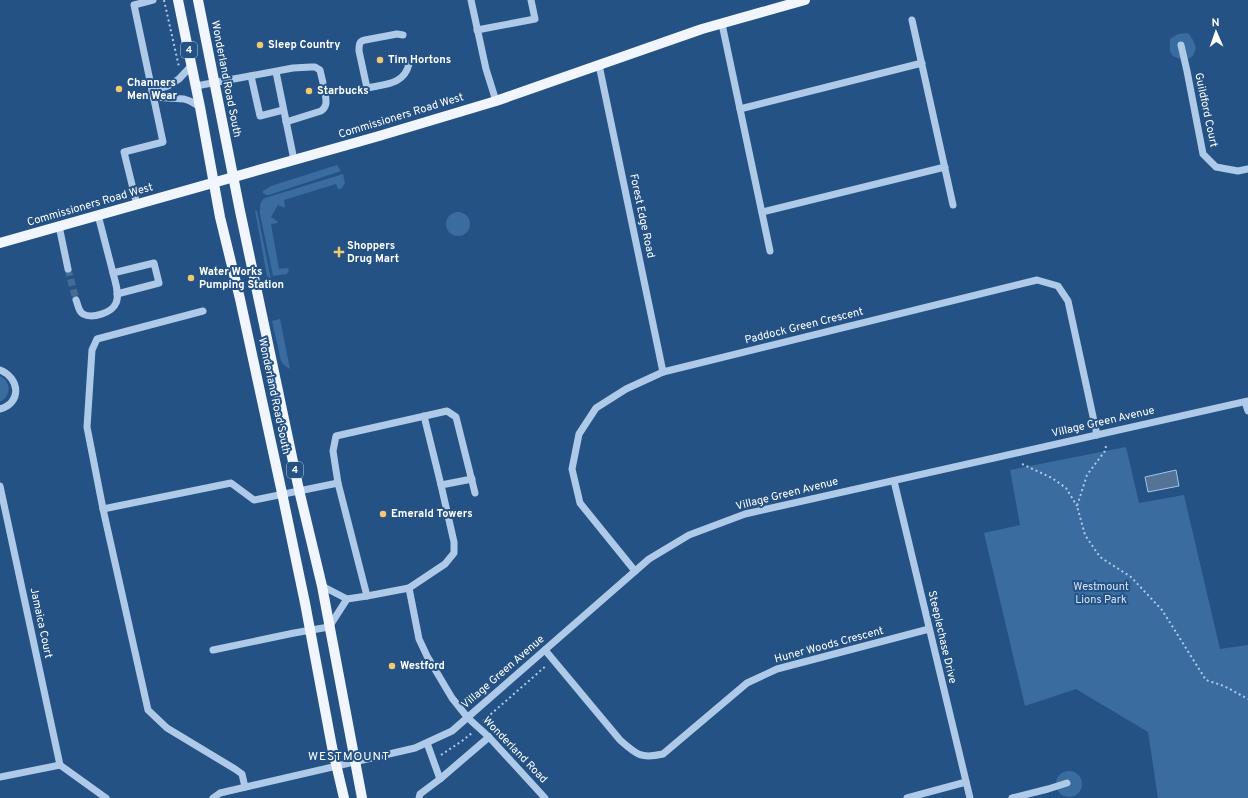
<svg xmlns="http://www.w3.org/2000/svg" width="1248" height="798" font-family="Overpass,sans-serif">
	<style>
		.green { fill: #3a6ca0 }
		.water { fill: #547396; stroke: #a3c5e8 }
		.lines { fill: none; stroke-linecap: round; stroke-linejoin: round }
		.minor-tunnel { stroke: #466c96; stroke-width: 7; stroke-dasharray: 7 3.5; stroke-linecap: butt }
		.path { stroke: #afcae8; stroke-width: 2; stroke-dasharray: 2 3; stroke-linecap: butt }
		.minor { stroke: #afcae8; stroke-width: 7 }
		.major { stroke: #f1f6fe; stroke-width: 10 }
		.poi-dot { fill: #f1c973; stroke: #255284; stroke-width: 1.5 }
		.labels { text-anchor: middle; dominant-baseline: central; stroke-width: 4; stroke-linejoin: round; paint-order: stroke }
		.shield { fill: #255284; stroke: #becbda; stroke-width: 1 }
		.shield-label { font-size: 10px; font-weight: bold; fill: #fff }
		.poi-label { font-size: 11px; font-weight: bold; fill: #fff; stroke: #255284; text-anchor: start }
		.street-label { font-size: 11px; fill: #fff; stroke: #255284 }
		.park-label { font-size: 11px; fill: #d2e4f6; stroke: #255284 }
		.neighbourhood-label { font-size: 12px; letter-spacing: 1px; fill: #fff; stroke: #255284 }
	</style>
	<rect width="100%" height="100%" fill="#255284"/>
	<!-- green -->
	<g class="green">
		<path d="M1188,33l5,7 3,8 -3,8 -7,4c-16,-3 -17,-5 -16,-21l8,-5z"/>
		<polygon points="337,165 341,171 269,195 266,195 263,193 263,191 271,186"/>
		<path d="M343,174l2,9 -4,6h-3l-2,-5 -52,16 1,8 -7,-3 -7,12 6,4 1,2 -7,1 8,45 8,-1 2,2 -2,4 -14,2 -13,-62c0,-6 -1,-12 5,-16z"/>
		<polygon points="255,210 257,211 271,279 267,276"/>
		<circle cx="458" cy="224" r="12"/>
		<polygon points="280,319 290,369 285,366 281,361 272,321"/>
		<path d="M0,376c12,6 11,20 0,26z"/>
		<polygon points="1126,447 1139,503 1184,495 1220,649 1248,645 1248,798 1158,798 1148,732 1076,689 1025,706 984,533 1020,525 1010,470"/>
		<circle cx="1069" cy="784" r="13"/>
	</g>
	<!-- water -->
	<polygon class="water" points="1176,470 1179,486 1148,492 1145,477"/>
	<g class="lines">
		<!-- minor-tunnel -->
		<polyline class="minor-tunnel" points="68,269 76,300"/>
		<!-- path -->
		<g class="path">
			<polyline points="164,0 179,67"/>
			<polyline points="1106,446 1105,451 1087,475 1077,506 1085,535 1100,557 1131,577 1162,610 1206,680 1224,686 1248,699"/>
			<polyline points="1022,464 1052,478 1066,488 1077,506"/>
			<polyline points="483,721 547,665"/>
			<polyline points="441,755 462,741 472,733"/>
		</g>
		<!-- minor -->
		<g class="minor">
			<polyline points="471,0 486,69 496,101"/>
			<polyline points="912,20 953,205"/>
			<polyline points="722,24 770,251"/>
			<polyline points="477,30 535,19 531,0"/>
			<path d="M403,35l-6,-1 -32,6c-6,1 -6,5 -6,11l8,37c18,-4 37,-3 42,-24"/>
			<polyline points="1181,45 1187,71 1203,154 1216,167 1238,171 1248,169"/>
			<polyline points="599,65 663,372"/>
			<polyline points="276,72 294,160"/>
			<polyline points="251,76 260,116 283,110"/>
			<polyline points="196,86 293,68 311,67 315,67 320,70 323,83"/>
			<polyline points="152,91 168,86 179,79 192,65"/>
			<polyline points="153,97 184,99 190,101 200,107"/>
			<polyline points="740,109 922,63"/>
			<path d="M286,122l35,-11c7,-5 5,-11 4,-19"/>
			<polyline points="137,205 124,152 163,142 134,5 153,0"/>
			<polyline points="762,212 945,167"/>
			<polyline points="98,215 113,273 154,263 159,283 117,294"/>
			<polyline points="59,226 68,269"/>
			<path d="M76,300c2,4 2,11 7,14 9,5 29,-1 33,-11 4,-9 -1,-21 -3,-30"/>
			<polyline points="203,311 97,339 92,350 87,427 103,509 148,710 167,728 235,769 242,774 245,787"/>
			<path d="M0,370c20,8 22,33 0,39"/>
			<polyline points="1245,402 1248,411"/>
			<polyline points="424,416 441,485"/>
			<polyline points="894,481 970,798"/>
			<polyline points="0,486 60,765"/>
			<polyline points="103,509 231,483 254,500 338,483 333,451 336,436 447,411 456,417 475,493"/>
			<polyline points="635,571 580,503 572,469 579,434 596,408 626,389 663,372 1037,280 1058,286 1068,301 1097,435"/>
			<polyline points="322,586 347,599 367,596 338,483"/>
			<polyline points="409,588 445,564 454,553 454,542 441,485 472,479"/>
			<polyline points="367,596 409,588 419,639 427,656 452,698 468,718 489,737 545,798"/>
			<polyline points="213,650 294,633 329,627 347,599"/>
			<path d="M545,650l75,90c17,15 21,19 43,14l84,-71 30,-14 152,-40"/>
			<polyline points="427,743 440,779"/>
			<polyline points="0,777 60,765 106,798"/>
			<polyline points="213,798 220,793 415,748 452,731 649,559 689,535 745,514 1248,401"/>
			<polyline points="419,798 420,794 440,779 489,737"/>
			<polyline points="907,798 966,782"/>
			<polyline points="1012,798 1048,789 1067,783"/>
		</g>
		<!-- major -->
		<g class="major">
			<polyline points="178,0 200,107 220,217 240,299 282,493 305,603 332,747 344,798"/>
			<polyline points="198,0 240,211 299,490 322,586 362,798"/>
			<polyline points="0,243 379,136 496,101 702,29 805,0"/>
		</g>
	</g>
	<!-- markers -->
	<g class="poi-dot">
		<circle cx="260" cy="45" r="4"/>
		<circle cx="380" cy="60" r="4"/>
		<circle cx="119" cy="89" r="4"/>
		<circle cx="309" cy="91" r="4"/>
		<path d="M337 246h4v4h4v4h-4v4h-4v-4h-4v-4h4z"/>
		<circle cx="191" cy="278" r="4"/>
		<circle cx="383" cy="514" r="4"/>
		<circle cx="392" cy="666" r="4"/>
	</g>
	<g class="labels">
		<!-- shield labels -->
		<g class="shield">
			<rect x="181" y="42" width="16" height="16" rx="3"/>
			<rect x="287" y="462" width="16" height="16" rx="3"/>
		</g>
		<g class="shield-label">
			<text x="189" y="50">4</text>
			<text x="295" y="470">4</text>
		</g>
		<!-- poi labels -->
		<g class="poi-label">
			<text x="268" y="45">Sleep Country</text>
			<text x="388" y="60">Tim Hortons</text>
			<text x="127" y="83">Channers<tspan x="127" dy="13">Men Wear</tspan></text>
			<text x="317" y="91">Starbucks</text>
			<text x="347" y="246">Shoppers<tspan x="347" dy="13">Drug Mart</tspan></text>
			<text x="199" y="272">Water Works<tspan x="199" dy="13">Pumping Station</tspan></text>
			<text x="391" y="514">Emerald Towers</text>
			<text x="400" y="666">Westford</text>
		</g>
		<!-- street labels -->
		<g class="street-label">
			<text transform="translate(226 79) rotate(79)">Wonderland Road South</text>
			<text transform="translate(1206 110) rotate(78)">Guildford Court</text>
			<text transform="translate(401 116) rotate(-17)">Commissioners Road West</text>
			<text transform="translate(90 205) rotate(-16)">Commissioners Road West</text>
			<text transform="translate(642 216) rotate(78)">Forest Edge Road</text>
			<text transform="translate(804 326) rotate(-14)">Paddock Green Crescent</text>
			<text transform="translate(274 396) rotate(78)">Wonderland Road South</text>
			<text transform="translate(1103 422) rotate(-13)">Village Green Avenue</text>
			<text transform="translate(787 494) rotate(-14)">Village Green Avenue</text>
			<text transform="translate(41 623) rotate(78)">Jamaica Court</text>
			<text transform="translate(942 637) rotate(77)">Steeplechase Drive</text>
			<text transform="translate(829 645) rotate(-15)">Huner Woods Crescent</text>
			<text transform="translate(503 672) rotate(-41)">Village Green Avenue</text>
			<text transform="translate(515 750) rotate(46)">Wonderland Road</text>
		</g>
		<!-- park labels -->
		<g class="park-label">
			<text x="1101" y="587">Westmount<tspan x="1101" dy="13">Lions Park</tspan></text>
		</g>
		<!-- neighbourhood labels -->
		<g class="neighbourhood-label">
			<text x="349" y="757">WESTMOUNT</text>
		</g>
	</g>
	<!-- north arrow -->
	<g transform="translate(1216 32) rotate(358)" stroke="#255284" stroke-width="3" paint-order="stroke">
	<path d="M0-3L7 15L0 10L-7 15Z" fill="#ffffff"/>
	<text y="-6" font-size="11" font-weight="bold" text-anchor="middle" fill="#ffffff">N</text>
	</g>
</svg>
